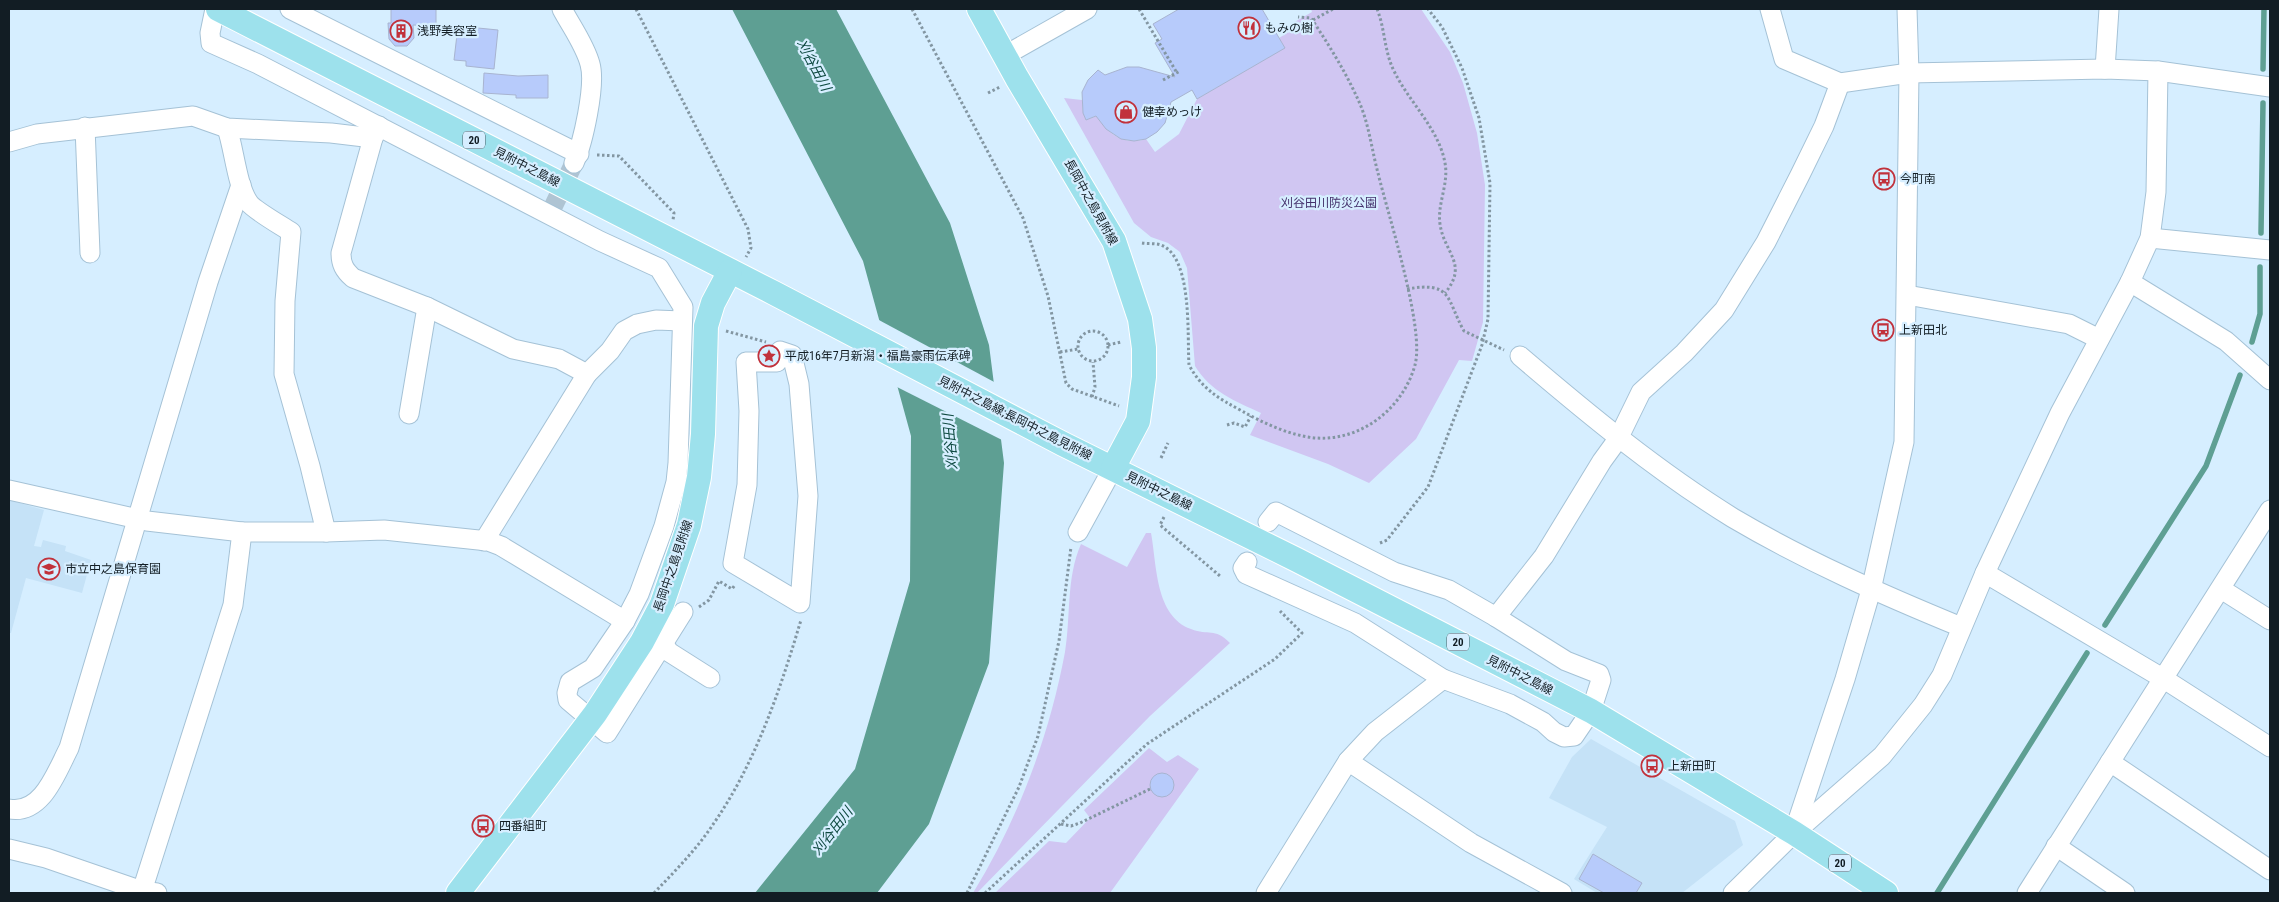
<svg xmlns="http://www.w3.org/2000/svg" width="2279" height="902" font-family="'Roboto Condensed','Noto Sans JP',sans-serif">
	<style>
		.built { fill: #c5e2f7 }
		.green { fill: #d0c6f2 }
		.water { fill: #5e9f93 }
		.pier { fill: #d6eeff }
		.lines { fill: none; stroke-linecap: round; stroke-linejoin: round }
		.stream { stroke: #5e9f93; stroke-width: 5.5 }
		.building { fill: #b7cbfb; stroke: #a8b4d0 }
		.minor-tunnel { stroke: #afc4d3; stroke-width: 19; stroke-dasharray: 19 9; stroke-linecap: butt }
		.minor-casing { stroke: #a5c2d6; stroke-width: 21 }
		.major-casing { stroke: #fff; stroke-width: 26 }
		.path { stroke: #8396a2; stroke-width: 3; stroke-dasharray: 2.5 2.5; stroke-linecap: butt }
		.minor { stroke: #fff; stroke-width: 19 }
		.major { stroke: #9de1ec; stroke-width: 24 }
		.labels { text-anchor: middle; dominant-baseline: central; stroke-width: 4.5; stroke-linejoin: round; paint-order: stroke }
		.shield { fill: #d6eeff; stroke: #4d5c66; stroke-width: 1 }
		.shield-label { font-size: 11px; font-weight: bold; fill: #121d24 }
		.poi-label { font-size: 12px; fill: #121d24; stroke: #d6eeff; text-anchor: start }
		.street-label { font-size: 12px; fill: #121d24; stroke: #d6eeff }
		.park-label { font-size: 12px; fill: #44316c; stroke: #d6eeff }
		.water-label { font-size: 14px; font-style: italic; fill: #0e4940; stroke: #d6eeff }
	</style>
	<rect width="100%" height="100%" fill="#d6eeff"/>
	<!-- built -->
	<g class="built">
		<polygon points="9,500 44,510 34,546 41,547 43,540 66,546 65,551 91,560 82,593 26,578 11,633 9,633"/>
		<polygon points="1591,739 1735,821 1743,845 1682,893 1597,893 1574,879 1607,827 1549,798 1572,757"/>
	</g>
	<!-- green -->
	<g class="green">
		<path d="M1311,9h110l29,43 13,31 14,50 8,52 -2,137 -11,39 -13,-1 -43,79 -47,44 -41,-19 -78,-29 11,-22c-26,-12 -50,-21 -66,-47l-8,-98 -7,-16 -12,-9 -17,-6 -17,-14 -70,-125 18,2 1,13 3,7 11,-4c11,18 27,30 49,23l9,13 24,-18 18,-35 87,-51 -5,-10 8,-5 -3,-5 28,-16z"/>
		<path d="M1146,533h5c6,32 4,83 40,96 18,7 23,-2 39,14l-80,73 -173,177h-4c45,-74 76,-155 92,-241 6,-36 1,-74 16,-108l46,23z"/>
		<polygon points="1149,748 1167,762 1178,755 1199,769 1110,893 995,893 1049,841 1066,843 1090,818 1084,810"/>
	</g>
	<!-- water -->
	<polygon class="water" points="732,9 836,9 950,223 989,345 1004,463 989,663 929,824 877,893 755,893 855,769 910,581 911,436 863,261"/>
	<!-- pier -->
	<polygon class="pier" points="877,319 996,383 1004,441 895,386"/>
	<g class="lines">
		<!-- stream -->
		<g class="stream">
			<polyline points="2263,69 2264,9"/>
			<polyline points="2261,233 2263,103"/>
			<polyline points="2252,342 2260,314 2260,267"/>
			<polyline points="2105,625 2206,466 2240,375"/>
			<polyline points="1937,893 2087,653"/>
		</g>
	</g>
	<!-- building -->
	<g class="building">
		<polygon points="391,9 436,9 436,26 413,25 414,38 407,46 395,46 389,39 388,23 391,23"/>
		<polygon points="1179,9 1262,9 1285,48 1197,99 1192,90 1171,102 1165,123 1157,132 1146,139 1134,141 1121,139 1106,129 1096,116 1086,120 1083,113 1082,92 1088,80 1098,70 1105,75 1127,67 1139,67 1175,77 1155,43 1162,39 1153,24"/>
		<polygon points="458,26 498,30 494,69 466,66 466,61 454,60"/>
		<polygon points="484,73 518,76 548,75 548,98 516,98 516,95 483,93"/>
		<circle cx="1162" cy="785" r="12"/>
		<polygon points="1593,854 1642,883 1636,893 1604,893 1579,879"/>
	</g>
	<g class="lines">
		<!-- minor-tunnel -->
		<polyline class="minor-tunnel" points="553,207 574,163"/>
		<!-- minor casing -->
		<g class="minor-casing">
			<g id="minor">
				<polyline points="215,9 210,33 211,43 258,64 600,241 659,268 683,307 678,463 676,482 664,526 639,594 625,621 593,668 570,682 567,693 568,700 607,733 683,612"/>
				<polyline points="290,9 579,154"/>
				<path d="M562,9c9,17 23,36 28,55 6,21 -7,79 -16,99"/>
				<polyline points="1770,9 1784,59 1840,83 1909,73 2105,69 2158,71 2270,87"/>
				<polyline points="1004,56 1087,9"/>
				<polyline points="2105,69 2109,9"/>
				<polyline points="85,127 90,253"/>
				<path d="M227,128c7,20 10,59 22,75 5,7 33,23 42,29l-6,69 -1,73 26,92 16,66"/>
				<path d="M373,138l-32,115c0,11 3,17 12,25l74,29 -18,107"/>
				<polyline points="9,142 37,134 193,116 227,128 331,133 373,138 379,126"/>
				<polyline points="2150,238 2270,250"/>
				<polyline points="2130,282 2226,341 2270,380"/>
				<polyline points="1907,295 2069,324 2099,339"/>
				<polyline points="427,307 513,349 559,359 587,374 610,351 624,331 637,324 656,320 682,321"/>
				<polygon points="780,351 792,355 799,384 808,496 800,603 733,563 747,485 749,411 746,362 777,362"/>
				<path d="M1520,356c68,58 137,115 213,162 73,43 150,77 228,109"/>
				<polyline points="9,490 147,521 242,532 326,532 384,530 488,541 501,546 625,621"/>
				<polyline points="1078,532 1113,468"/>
				<polyline points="484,541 587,374"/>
				<polyline points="1247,562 1243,568 1246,574 1355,623 1443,679 1510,704 1543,722 1554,732 1564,737 1574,736 1591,711 1601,680 1599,674 1566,661 1496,617 1449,590 1394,572 1276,512 1268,522"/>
				<polyline points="1985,573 2164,679 2270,747"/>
				<polyline points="2221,589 2270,620"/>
				<polyline points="1496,617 1544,556 1602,461 1618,439 1641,392 1684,353 1724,310 1766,242 1800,175 1824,126 1840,83"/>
				<polyline points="656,637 662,641 669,652 710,678"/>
				<polyline points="1348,761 1471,843 1562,893"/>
				<polyline points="2110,762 2270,870"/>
				<path d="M9,809c33,6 47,-36 60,-61l139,-466 33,-97"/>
				<polyline points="1794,832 1845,679 1871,590 1904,442 1909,73 1907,9"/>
				<polyline points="2056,846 2125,893"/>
				<polyline points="9,849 46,858 142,891 157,893"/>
				<polyline points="142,891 233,605 242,532"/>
				<polyline points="1266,893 1348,761 1375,732 1443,679"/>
				<polyline points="1733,893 1794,833 1882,756 1923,705 1942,675 1985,573 2060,413 2130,282 2150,238 2156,192 2158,71"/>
				<polyline points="2027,893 2270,510"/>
			</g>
		</g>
		<!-- major casing -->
		<g class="major-casing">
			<g id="major">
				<polyline points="218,9 774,293 1063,444 1297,560 1591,711 1794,833 1886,893"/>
				<polyline points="979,9 1017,78 1114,241 1140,319 1144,348 1144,377 1138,421 1113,468"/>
				<polyline points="458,893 595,714 642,642 662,604 689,525 699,477 703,434 706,326 713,303 730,271"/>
			</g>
		</g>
		<!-- path -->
		<g class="path">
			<polyline points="636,9 748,229 751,248 746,257"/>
			<polyline points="912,9 1023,218 1048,296 1066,383 1072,389 1119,406"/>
			<polyline points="1139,9 1177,73"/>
			<path d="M1377,9c8,19 7,42 17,62 15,31 45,58 51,92 4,21 -8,41 -5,61 4,29 29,40 5,69"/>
			<polyline points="1313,20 1333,9"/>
			<polyline points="1163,80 1180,71"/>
			<polyline points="988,93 1000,87"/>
			<polyline points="597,155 619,156 674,213 673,220"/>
			<path d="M1142,243c6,1 13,0 19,2 32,12 26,92 28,120 13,24 29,33 53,46 21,12 49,25 74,27 46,3 87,-30 99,-73 10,-37 -27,-150 -37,-192 -6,-22 -9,-48 -18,-69 -13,-30 -31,-59 -49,-86l-13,-1"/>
			<path d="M1407,289c46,-8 39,10 57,42l40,19"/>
			<circle cx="1093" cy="346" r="15"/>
			<polyline points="726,331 766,342"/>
			<polyline points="1108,345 1121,342"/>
			<polyline points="1060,352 1078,349"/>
			<polyline points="1092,397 1095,387 1093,362"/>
			<polyline points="1227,425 1234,423 1245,427 1251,416"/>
			<polyline points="1161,458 1168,443"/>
			<polyline points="1164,517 1160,525 1220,576"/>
			<polyline points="1380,543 1387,540 1428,487 1482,345 1488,319 1490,183 1479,118 1462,68 1442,27 1428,9"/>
			<polyline points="699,607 709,600 719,581 732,589 735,585"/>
			<polyline points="1061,824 1071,826 1080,823 1150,789"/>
			<path d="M654,893c21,-22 43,-44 60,-70 42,-61 66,-133 87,-203"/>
			<polyline points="967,893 1019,787 1038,736 1059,641 1071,547"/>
			<polyline points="985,893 1147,744 1275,659 1302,633 1280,611"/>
		</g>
		<!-- minor -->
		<use href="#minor" class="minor"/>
		<!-- major -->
		<use href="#major" class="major"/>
	</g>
	<!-- icons -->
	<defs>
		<g id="restaurant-ring" transform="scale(1.125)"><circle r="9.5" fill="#d6eeff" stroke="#c1313b" stroke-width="1.5"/><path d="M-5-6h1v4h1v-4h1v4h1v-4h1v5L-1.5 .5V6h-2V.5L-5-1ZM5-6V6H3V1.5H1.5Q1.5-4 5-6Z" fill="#c1313b"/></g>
		<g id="building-ring" transform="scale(1.125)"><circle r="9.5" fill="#d6eeff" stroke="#c1313b" stroke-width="1.5"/><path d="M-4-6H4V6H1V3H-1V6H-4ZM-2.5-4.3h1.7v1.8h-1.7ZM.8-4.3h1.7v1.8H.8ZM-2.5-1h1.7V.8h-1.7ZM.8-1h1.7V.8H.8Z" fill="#c1313b"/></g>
		<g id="shop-ring" transform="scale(1.125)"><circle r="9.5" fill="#d6eeff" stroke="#c1313b" stroke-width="1.5"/><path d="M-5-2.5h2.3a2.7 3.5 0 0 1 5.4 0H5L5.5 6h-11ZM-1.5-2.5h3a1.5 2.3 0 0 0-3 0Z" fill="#c1313b"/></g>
		<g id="bus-ring" transform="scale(1.125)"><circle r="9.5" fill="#d6eeff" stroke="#c1313b" stroke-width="1.5"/><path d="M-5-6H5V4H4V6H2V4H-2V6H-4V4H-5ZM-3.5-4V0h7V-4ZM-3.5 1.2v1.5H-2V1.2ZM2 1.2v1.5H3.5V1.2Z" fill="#c1313b"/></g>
		<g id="sight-ring" transform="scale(1.125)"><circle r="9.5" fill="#d6eeff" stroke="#c1313b" stroke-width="1.5"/><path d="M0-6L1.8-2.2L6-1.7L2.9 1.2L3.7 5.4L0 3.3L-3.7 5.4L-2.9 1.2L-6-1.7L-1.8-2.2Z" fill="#c1313b"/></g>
		<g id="school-ring" transform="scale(1.125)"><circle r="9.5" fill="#d6eeff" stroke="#c1313b" stroke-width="1.5"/><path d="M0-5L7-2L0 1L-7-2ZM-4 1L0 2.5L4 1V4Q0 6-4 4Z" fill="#c1313b"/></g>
	</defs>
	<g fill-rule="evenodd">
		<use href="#restaurant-ring" x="1249" y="28"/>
		<use href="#building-ring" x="401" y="31"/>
		<use href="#shop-ring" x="1126" y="112"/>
		<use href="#bus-ring" x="1884" y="179"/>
		<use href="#bus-ring" x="1883" y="330"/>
		<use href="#sight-ring" x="769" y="356"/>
		<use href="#school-ring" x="49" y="569"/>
		<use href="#bus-ring" x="1652" y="766"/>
		<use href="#bus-ring" x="483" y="826"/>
	</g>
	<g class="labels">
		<!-- shield labels -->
		<g class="shield">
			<rect x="463" y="131.5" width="22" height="17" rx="4"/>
			<rect x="1447" y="633.5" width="22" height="17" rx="4"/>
			<rect x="1829" y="854.5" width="22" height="17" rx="4"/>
		</g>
		<g class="shield-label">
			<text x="474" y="140">20</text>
			<text x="1458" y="642">20</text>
			<text x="1840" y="863">20</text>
		</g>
		<!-- poi labels -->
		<g class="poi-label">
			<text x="1265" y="28">もみの樹</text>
			<text x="417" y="31">浅野美容室</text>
			<text x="1142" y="112">健幸めっけ</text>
			<text x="1900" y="179">今町南</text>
			<text x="1899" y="330">上新田北</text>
			<text x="785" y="356">平成16年7月新潟・福島豪雨伝承碑</text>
			<text x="65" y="569">市立中之島保育園</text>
			<text x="1668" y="766">上新田町</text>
			<text x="499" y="826">四番組町</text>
		</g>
		<!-- street labels -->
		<g class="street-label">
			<text transform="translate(527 167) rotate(27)">見附中之島線</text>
			<text transform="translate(1091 202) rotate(61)">長岡中之島見附線</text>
			<text transform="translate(1015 418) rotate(27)">見附中之島線;長岡中之島見附線</text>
			<text transform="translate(1159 491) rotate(26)">見附中之島線</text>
			<text transform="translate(673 566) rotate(-71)">長岡中之島見附線</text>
			<text transform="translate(1520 675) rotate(27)">見附中之島線</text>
		</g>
		<!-- park labels -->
		<g class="park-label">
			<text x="1329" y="203">刈谷田川防災公園</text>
		</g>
		<!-- water labels -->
		<g class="water-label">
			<text transform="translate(814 65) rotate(62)">刈谷田川</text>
			<text transform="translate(950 442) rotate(-95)">刈谷田川</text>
			<text transform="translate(832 831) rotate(-52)">刈谷田川</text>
		</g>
	</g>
	<!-- border -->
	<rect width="2279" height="902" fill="none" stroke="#121d24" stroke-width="20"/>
</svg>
